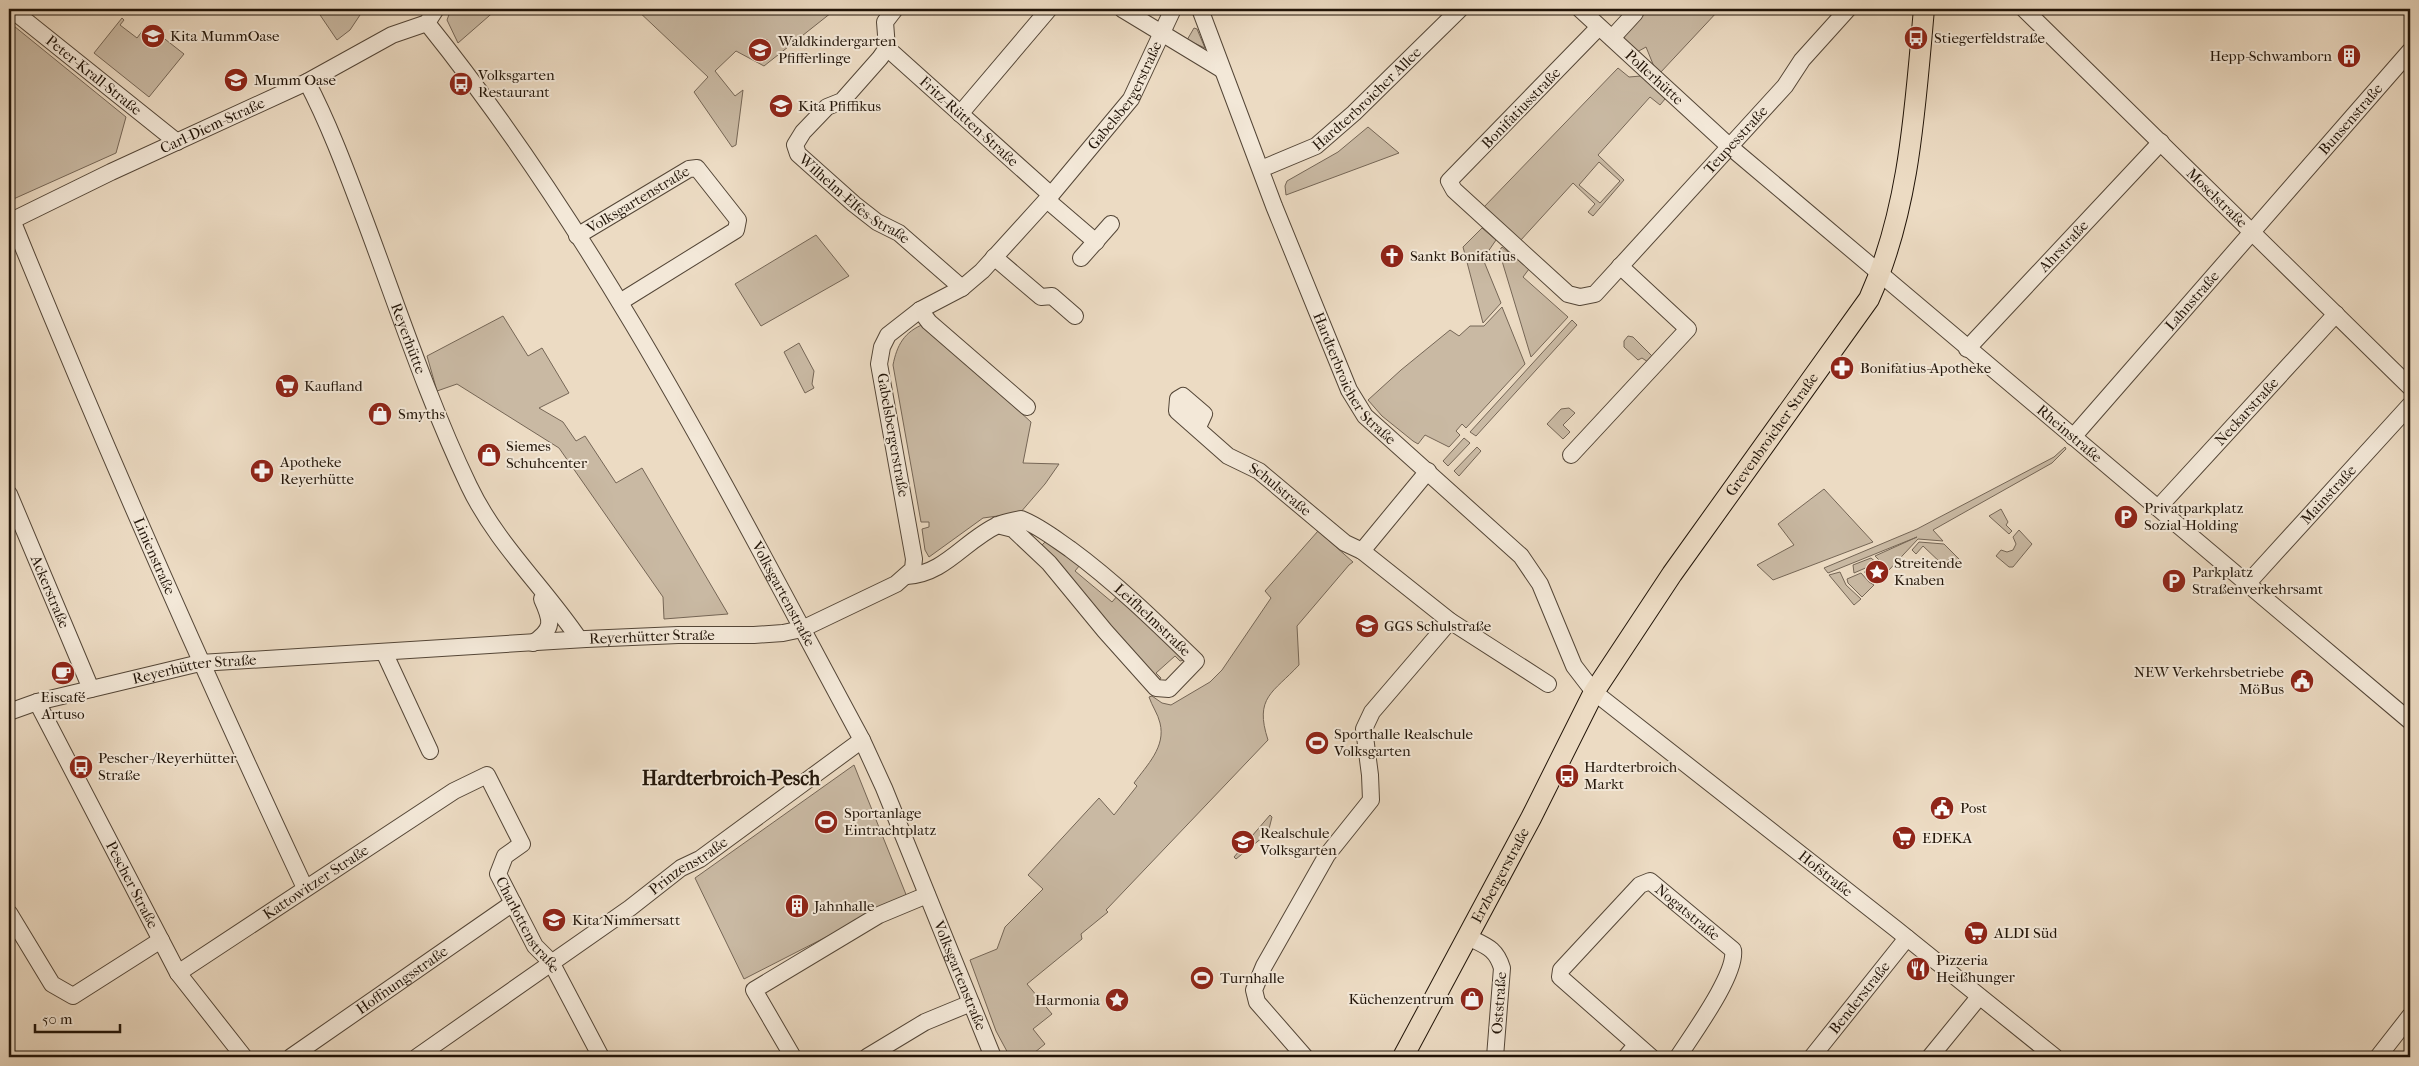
<svg xmlns="http://www.w3.org/2000/svg" width="2419" height="1066" font-family="'IM FELL French Canon',serif">
	<style>
		.green { fill: #c9b9a3; stroke: #756656; fill-rule: evenodd }
		.lines { fill: none; stroke-linecap: round; stroke-linejoin: round }
		.minor-casing { stroke: #544637; stroke-width: 18 }
		.major-casing { stroke: #211408; stroke-width: 22 }
		.minor { stroke: #f3e8d8; stroke-width: 16 }
		.major { stroke: #ecdbc3; stroke-width: 20 }
		.labels { text-anchor: middle; dominant-baseline: central; stroke-width: 4; stroke-linejoin: round; paint-order: stroke }
		.poi-label { font-size: 15px; fill: #211408; stroke: #f3e8d8; text-anchor: start }
		.street-label { font-size: 15px; fill: #211408; stroke: #f3e8d8 }
		.district-label { font-size: 20px; font-weight: bold; fill: #211408; stroke: #f3e8d8 }
	</style>
	<rect width="100%" height="100%" fill="#ecdbc3"/>
	<filter id="stains"><feTurbulence type="fractalNoise" baseFrequency=".004" numOctaves="4"/><feColorMatrix values="0 0 0 0 .2 0 0 0 0 .09 0 0 0 0 .02 0 0 0 .5 -.17"/></filter>
	<radialGradient id="worn" r=".72"><stop offset=".6" stop-color="#630" stop-opacity="0"/><stop offset="1" stop-color="#630" stop-opacity=".3"/></radialGradient>
	<!-- green -->
	<g class="green">
		<polygon points="316,9 364,9 350,30 337,40"/>
		<polygon points="451,9 497,9 458,43 447,20"/>
		<polygon points="636,9 836,9 764,66 736,51 715,71 735,96 743,90 736,145 732,147 694,92 708,77"/>
		<polygon points="1644,9 1726,9 1718,11 1660,73 1655,69 1646,47 1637,52 1624,40 1624,35 1644,14"/>
		<polygon points="122,18 124,20 120,25 137,38 147,25 184,54 149,97 94,53"/>
		<polygon points="9,22 126,117 116,153 9,201"/>
		<polygon points="1194,28 1197,29 1205,48 1187,40"/>
		<path d="M1618,68l11,9 12,-1 24,23 -5,6 -10,-8 -52,58 26,25 -31,36 -5,-4 7,-8 -22,-21 -53,58 -37,-33zM1599,162l21,19 -20,22 -21,-18z"/>
		<polygon points="1368,127 1399,153 1286,195 1285,186 1287,181 1338,152"/>
		<polygon points="1482,228 1496,240 1483,259 1501,303 1483,323 1463,247"/>
		<polygon points="816,235 849,276 761,326 735,284"/>
		<polygon points="1502,247 1529,269 1523,277 1568,317 1531,357 1499,251"/>
		<polygon points="1502,307 1525,364 1466,428 1462,424 1456,431 1460,435 1449,447 1425,435 1418,444 1413,441 1382,416 1368,400 1401,370 1450,330 1459,336 1470,326 1484,326"/>
		<polygon points="503,316 528,356 542,348 569,393 539,408 563,422 576,441 585,436 616,483 642,468 728,614 664,619 663,597 559,448 457,384 437,391 427,356"/>
		<polygon points="1572,320 1577,325 1476,436 1470,432"/>
		<path d="M924,324l107,98 -8,41 36,1 -14,20 -25,29 -37,5 -54,39 -4,-7 -3,-21 7,-2v-5h-8l-28,-157c4,-20 11,-33 31,-41z"/>
		<polygon points="1628,336 1633,337 1653,357 1648,362 1642,358 1638,360 1624,347 1624,341"/>
		<polygon points="799,343 814,371 812,384 814,388 805,393 784,352"/>
		<polygon points="1569,408 1575,413 1563,425 1570,432 1563,439 1547,424 1561,409"/>
		<polygon points="1464,438 1470,443 1448,466 1443,461"/>
		<polygon points="1477,447 1481,451 1459,476 1454,471"/>
		<polygon points="2065,447 2066,449 2052,463 1933,530 1943,541 1918,539 1889,570 1875,556 1917,537 1828,573 1824,568 1917,529 2054,457"/>
		<polygon points="1824,489 1873,542 1773,580 1757,565 1794,545 1778,524"/>
		<polygon points="2001,509 2008,522 2006,525 2012,531 2009,534 1989,516"/>
		<polygon points="2019,530 2032,544 2013,567 2009,567 1996,556 2001,550 2007,552 2013,550 2016,544 2013,537"/>
		<path d="M1318,531l35,31 -4,3 -52,61 2,39c-26,28 -45,32 -31,75l-162,170 2,2 -27,22 1,5 -55,45 25,30 -19,15 12,15 -16,13h-19l-14,-26 -26,-71 27,-11 8,-22 38,-38 -15,-14 71,-77 15,17 23,-29 -3,-3c13,-18 32,-36 26,-60 -2,-9 -8,-17 -11,-26l3,-1 10,7 9,2 39,-23 12,-12 49,-72 -6,-7z"/>
		<polygon points="1046,541 1080,565 1075,571 1112,602 1118,595 1184,660 1180,661 1175,656 1156,673 1161,678 1158,683 1042,545"/>
		<polygon points="1919,542 1944,544 1962,562 1959,566 1950,558 1943,565 1923,546 1916,554 1912,550"/>
		<polygon points="1871,558 1877,563 1854,573 1853,565"/>
		<polygon points="1879,566 1886,572 1876,583 1864,572"/>
		<polygon points="1840,572 1846,585 1861,599 1854,605 1829,575"/>
		<polygon points="1861,573 1869,582 1874,585 1862,597 1848,583 1847,579"/>
		<polygon points="854,765 907,897 875,912 744,979 695,878"/>
		<polygon points="1270,815 1272,817 1268,833 1236,859 1234,857"/>
	</g>
	<g class="lines">
		<!-- minor casing -->
		<g class="minor-casing">
			<g id="minor">
				<path id="s1" d="M11,9l166,133"/>
				<path id="s2" d="M895,9l-10,13 2,26 -7,10 -38,43 -15,6 -24,25 -8,13 3,9 56,50 23,18 22,11 63,55"/>
				<polyline points="1122,9 1221,69"/>
				<path id="s3" d="M1200,9l74,197 75,184 16,26 156,140 19,28 34,82 20,26 302,237 159,128"/>
				<path id="s4" d="M1580,9l149,137 681,575"/>
				<path id="s5" d="M2024,9l386,378"/>
				<path id="s6" d="M427,23c176,219 302,471 435,717l22,48 109,269"/>
				<path id="s7" d="M1599,27l-150,154 5,9 114,104 12,3 15,-3 190,-208 17,-26 46,-51"/>
				<polyline points="1612,38 1635,13 1635,9"/>
				<path id="s8" d="M887,48l164,147"/>
				<path id="s9" d="M307,82c22,42 39,88 56,133 34,90 64,183 106,271 27,57 75,101 110,153"/>
				<polyline points="960,114 1049,9"/>
				<path id="s10" d="M1261,169l55,-23 38,-33 106,-104"/>
				<polyline points="1047,200 1096,242"/>
				<path id="s11" d="M12,220c92,226 190,448 293,668"/>
				<path id="s12" d="M9,222l102,-50 196,-90 85,-47 35,-12 9,-14"/>
				<path id="s13" d="M577,236l112,-67 8,-1 41,52 -2,10 -116,72"/>
				<polyline points="994,257 1041,297 1052,296 1075,316"/>
				<polyline points="1081,258 1111,224"/>
				<polyline points="920,310 929,322 1027,407"/>
				<path id="s14" d="M1967,349l194,-207"/>
				<path id="s15" d="M1198,427l6,-13 -21,-18 -5,3 -1,12 51,45 31,15 86,72 17,8 88,70 98,63"/>
				<path id="s16" d="M2073,437l337,-386"/>
				<polyline points="1571,455 1688,329 1620,266"/>
				<path id="s17" d="M9,494l82,195"/>
				<path id="s18" d="M2158,508l178,-194"/>
				<polyline points="1362,551 1428,471"/>
				<path id="s19" d="M907,576c38,-2 58,-36 91,-51 7,-3 15,-4 23,-6 18,7 33,19 49,30 45,33 86,73 126,112l-27,28 -13,-1 -51,-57 -56,-68 -36,-34 -16,-4"/>
				<path id="s20" d="M2247,584l163,-179"/>
				<path d="M533,643c21,-14 19,-22 9,-44"/>
				<polyline points="384,652 430,751"/>
				<path id="s21" d="M37,702l141,271 66,84"/>
				<path id="s22" d="M9,712l28,-10 163,-39 386,-24 92,-4h76l29,-2 19,-4 94,-45 17,-15 1,-10 -35,-195 3,-17 6,-12 32,-25 42,-22 20,-17 69,-76 80,-96 42,-90"/>
				<polyline points="9,913 52,984 73,996 161,940"/>
				<path d="M1468,937c18,9 28,11 34,31l-7,89"/>
				<path id="s23" d="M178,973l276,-182 33,-16 35,69 -17,12 -7,18 37,72 16,16 50,95"/>
				<path id="s24" d="M291,1057l222,-154"/>
				<path id="s25" d="M417,1057l213,-149 51,-40 19,-9 162,-119"/>
				<polyline points="793,1057 754,990 879,915 927,895"/>
				<polyline points="867,1057 925,1022 971,1003"/>
				<polyline points="1305,1057 1257,1002 1254,990 1264,966 1327,855 1371,800 1370,775 1364,729 1372,712 1450,621"/>
				<polyline points="1626,1057 1636,1045"/>
				<path id="s26" d="M1651,1057l-91,-80 1,-7 79,-85 10,-4 83,69c4,24 -41,85 -55,107"/>
				<path id="s27" d="M1812,1057l95,-119"/>
				<polyline points="1930,1057 1979,997"/>
				<polyline points="2378,1057 2410,1016"/>
			</g>
		</g>
		<!-- major casing -->
		<g class="major-casing">
			<g id="major">
				<path id="s28" d="M1403,1057l128,-239 63,-126 78,-118 197,-275c41,-91 46,-192 55,-290"/>
			</g>
		</g>
		<!-- minor -->
		<use href="#minor" class="minor"/>
		<!-- major -->
		<use href="#major" class="major"/>
	</g>
	<!-- icons -->
	<defs>
		<g id="school-disc" transform="scale(1.25)"><circle r="9.5" fill="#8f2418" stroke="#f3e8d8"/><path d="M0-5L7-2L0 1L-7-2ZM-4 1L0 2.5L4 1V4Q0 6-4 4Z" fill="#fff"/></g>
		<g id="bus-disc" transform="scale(1.25)"><circle r="9.5" fill="#8f2418" stroke="#f3e8d8"/><path d="M-5-6H5V4H4V6H2V4H-2V6H-4V4H-5ZM-3.5-4V0h7V-4ZM-3.5 1.2v1.5H-2V1.2ZM2 1.2v1.5H3.5V1.2Z" fill="#fff"/></g>
		<g id="building-disc" transform="scale(1.25)"><circle r="9.5" fill="#8f2418" stroke="#f3e8d8"/><path d="M-4-6H4V6H1V3H-1V6H-4ZM-2.5-4.3h1.7v1.8h-1.7ZM.8-4.3h1.7v1.8H.8ZM-2.5-1h1.7V.8h-1.7ZM.8-1h1.7V.8H.8Z" fill="#fff"/></g>
		<g id="church-disc" transform="scale(1.25)"><circle r="9.5" fill="#8f2418" stroke="#f3e8d8"/><path d="M-1.2-6h2.4v3.5h3.3v2.4h-3.3V6h-2.4V-.1h-3.3v-2.4h3.3Z" fill="#fff"/></g>
		<g id="pharmacy-disc" transform="scale(1.25)"><circle r="9.5" fill="#8f2418" stroke="#f3e8d8"/><path d="M-2-6h4v4h4v4h-4v4h-4v-4h-4v-4h4Z" fill="#fff"/></g>
		<g id="supermarket-disc" transform="scale(1.25)"><circle r="9.5" fill="#8f2418" stroke="#f3e8d8"/><path d="M-6-5.5h2.5l.6 2H6L4.5 2H-2.5L-4.4-4H-6ZM-1.5 3.2a1.3 1.3 0 1 0 .1 0ZM3 3.2a1.3 1.3 0 1 0 .1 0Z" fill="#fff"/></g>
		<g id="shop-disc" transform="scale(1.25)"><circle r="9.5" fill="#8f2418" stroke="#f3e8d8"/><path d="M-5-2.5h2.3a2.7 3.5 0 0 1 5.4 0H5L5.5 6h-11ZM-1.5-2.5h3a1.5 2.3 0 0 0-3 0Z" fill="#fff"/></g>
		<g id="parking-disc" transform="scale(1.25)"><circle r="9.5" fill="#8f2418" stroke="#f3e8d8"/><path d="M-3.5-5.5H1a3.5 3.5 0 0 1 0 7H-1V5.5H-3.5ZM-1-3.4V-.6H.8a1.4 1.4 0 0 0 0-2.8Z" fill="#fff"/></g>
		<g id="sight-disc" transform="scale(1.25)"><circle r="9.5" fill="#8f2418" stroke="#f3e8d8"/><path d="M0-6L1.8-2.2L6-1.7L2.9 1.2L3.7 5.4L0 3.3L-3.7 5.4L-2.9 1.2L-6-1.7L-1.8-2.2Z" fill="#fff"/></g>
		<g id="cafe-disc" transform="scale(1.25)"><circle r="9.5" fill="#8f2418" stroke="#f3e8d8"/><path d="M-5.5-4.5H6V0H3Q3 3.5 0 3.5H-2.5Q-5.5 3.5-5.5 0ZM3-3.2v2h1.7v-2ZM-6 4.5H4V6H-6Z" fill="#fff"/></g>
		<g id="civic-disc" transform="scale(1.25)"><circle r="9.5" fill="#8f2418" stroke="#f3e8d8"/><path d="M-.6-6.5H3V-4.5H.6V-3L4-1V1h2V6H-6V1h2V-1L-.6-3ZM-1.2 2.5V6h2.4V2.5Z" fill="#fff"/></g>
		<g id="stadium-disc" transform="scale(1.25)"><circle r="9.5" fill="#8f2418" stroke="#f3e8d8"/><path d="M0-5a6.5 5 0 1 0 0 10a6.5 5 0 1 0 0-10ZM-3.5-1.8h7v3.6h-7Z" fill="#fff"/></g>
		<g id="restaurant-disc" transform="scale(1.25)"><circle r="9.5" fill="#8f2418" stroke="#f3e8d8"/><path d="M-5-6h1v4h1v-4h1v4h1v-4h1v5L-1.5 .5V6h-2V.5L-5-1ZM5-6V6H3V1.5H1.5Q1.5-4 5-6Z" fill="#fff"/></g>
	</defs>
	<g fill-rule="evenodd">
		<use href="#school-disc" x="153" y="36"/>
		<use href="#bus-disc" x="1916" y="38"/>
		<use href="#school-disc" x="760" y="50"/>
		<use href="#building-disc" x="2349" y="56"/>
		<use href="#school-disc" x="236" y="80"/>
		<use href="#bus-disc" x="461" y="84"/>
		<use href="#school-disc" x="781" y="106"/>
		<use href="#church-disc" x="1392" y="256"/>
		<use href="#pharmacy-disc" x="1842" y="368"/>
		<use href="#supermarket-disc" x="287" y="386"/>
		<use href="#shop-disc" x="380" y="414"/>
		<use href="#shop-disc" x="489" y="455"/>
		<use href="#pharmacy-disc" x="262" y="471"/>
		<use href="#parking-disc" x="2126" y="517"/>
		<use href="#sight-disc" x="1877" y="572"/>
		<use href="#parking-disc" x="2174" y="581"/>
		<use href="#school-disc" x="1367" y="626"/>
		<use href="#cafe-disc" x="63" y="673"/>
		<use href="#civic-disc" x="2302" y="681"/>
		<use href="#stadium-disc" x="1317" y="743"/>
		<use href="#bus-disc" x="81" y="767"/>
		<use href="#bus-disc" x="1567" y="776"/>
		<use href="#civic-disc" x="1942" y="808"/>
		<use href="#stadium-disc" x="826" y="822"/>
		<use href="#supermarket-disc" x="1904" y="838"/>
		<use href="#school-disc" x="1243" y="842"/>
		<use href="#building-disc" x="797" y="906"/>
		<use href="#school-disc" x="554" y="920"/>
		<use href="#supermarket-disc" x="1976" y="933"/>
		<use href="#restaurant-disc" x="1918" y="969"/>
		<use href="#stadium-disc" x="1202" y="978"/>
		<use href="#shop-disc" x="1472" y="999"/>
		<use href="#sight-disc" x="1117" y="1000"/>
	</g>
	<g class="labels">
		<!-- poi labels -->
		<g class="poi-label">
			<text x="170" y="36">Kita MummOase</text>
			<text x="1934" y="38">Stiegerfeldstraße</text>
			<text x="778" y="41">Waldkindergarten<tspan x="778" dy="17">Pfifferlinge</tspan></text>
			<text x="2332" y="56" text-anchor="end">Hepp-Schwamborn</text>
			<text x="478" y="75">Volksgarten<tspan x="478" dy="17">Restaurant</tspan></text>
			<text x="254" y="80">Mumm Oase</text>
			<text x="798" y="106">Kita Pfiffikus</text>
			<text x="1410" y="256">Sankt Bonifatius</text>
			<text x="1860" y="368">Bonifatius-Apotheke</text>
			<text x="304" y="386">Kaufland</text>
			<text x="398" y="414">Smyths</text>
			<text x="506" y="446">Siemes<tspan x="506" dy="17">Schuhcenter</tspan></text>
			<text x="280" y="462">Apotheke<tspan x="280" dy="17">Reyerhütte</tspan></text>
			<text x="2144" y="508">Privatparkplatz<tspan x="2144" dy="17">Sozial-Holding</tspan></text>
			<text x="1894" y="563">Streitende<tspan x="1894" dy="17">Knaben</tspan></text>
			<text x="2192" y="572">Parkplatz<tspan x="2192" dy="17">Straßenverkehrsamt</tspan></text>
			<text x="1384" y="626">GGS Schulstraße</text>
			<text x="2284" y="672" text-anchor="end">NEW Verkehrsbetriebe<tspan x="2284" dy="17">MöBus</tspan></text>
			<text x="63" y="697" text-anchor="middle">Eiscafé<tspan x="63" dy="17">Artuso</tspan></text>
			<text x="1334" y="734">Sporthalle Realschule<tspan x="1334" dy="17">Volksgarten</tspan></text>
			<text x="98" y="758">Pescher-/Reyerhütter<tspan x="98" dy="17">Straße</tspan></text>
			<text x="1584" y="767">Hardterbroich<tspan x="1584" dy="17">Markt</tspan></text>
			<text x="1960" y="808">Post</text>
			<text x="844" y="813">Sportanlage<tspan x="844" dy="17">Eintrachtplatz</tspan></text>
			<text x="1260" y="833">Realschule<tspan x="1260" dy="17">Volksgarten</tspan></text>
			<text x="1922" y="838">EDEKA</text>
			<text x="814" y="906">Jahnhalle</text>
			<text x="572" y="920">Kita Nimmersatt</text>
			<text x="1994" y="933">ALDI Süd</text>
			<text x="1936" y="960">Pizzeria<tspan x="1936" dy="17">Heißhunger</tspan></text>
			<text x="1220" y="978">Turnhalle</text>
			<text x="1454" y="999" text-anchor="end">Küchenzentrum</text>
			<text x="1100" y="1000" text-anchor="end">Harmonia</text>
		</g>
		<!-- street labels -->
		<g class="street-label">
			<text stroke="none"><textPath href="#s1" startOffset="106">Peter-Krall-Straße</textPath></text>
			<text stroke="none"><textPath href="#s4" startOffset="101">Pollerhütte</textPath></text>
			<text stroke="none"><textPath href="#s22" startOffset="1508">Gabelsbergerstraße</textPath></text>
			<text stroke="none"><textPath href="#s10" startOffset="129">Hardterbroicher Allee</textPath></text>
			<text transform="translate(1521 108) rotate(-46)">Bonifatiusstraße</text>
			<text stroke="none"><textPath href="#s16" startOffset="422">Bunsenstraße</textPath></text>
			<text stroke="none"><textPath href="#s8" startOffset="110">Fritz-Rütten-Straße</textPath></text>
			<text stroke="none"><textPath href="#s12" startOffset="225">Carl-Diem-Straße</textPath></text>
			<text stroke="none"><textPath href="#s7" startOffset="616">Teupesstraße</textPath></text>
			<text stroke="none"><textPath href="#s2" startOffset="260">Wilhelm-Elfes-Straße</textPath></text>
			<text stroke="none"><textPath href="#s5" startOffset="270">Moselstraße</textPath></text>
			<text stroke="none"><textPath href="#s13" startOffset="71">Volksgartenstraße</textPath></text>
			<text stroke="none"><textPath href="#s14" startOffset="141">Ahrstraße</textPath></text>
			<text stroke="none"><textPath href="#s16" startOffset="181">Lahnstraße</textPath></text>
			<text stroke="none"><textPath href="#s9" startOffset="276">Reyerhütte</textPath></text>
			<text stroke="none"><textPath href="#s3" startOffset="402">Hardterbroicher Straße</textPath></text>
			<text stroke="none"><textPath href="#s18" startOffset="131">Neckarstraße</textPath></text>
			<text stroke="none"><textPath href="#s4" startOffset="648">Rheinstraße</textPath></text>
			<text transform="translate(893 435) rotate(80)">Gabelsbergerstraße</text>
			<text stroke="none"><textPath href="#s28" startOffset="725">Grevenbroicher Straße</textPath></text>
			<text stroke="none"><textPath href="#s15" startOffset="190">Schulstraße</textPath></text>
			<text stroke="none"><textPath href="#s20" startOffset="121">Mainstraße</textPath></text>
			<text stroke="none"><textPath href="#s11" startOffset="365">Linienstraße</textPath></text>
			<text stroke="none"><textPath href="#s17" startOffset="106">Ackerstraße</textPath></text>
			<text stroke="none"><textPath href="#s6" startOffset="674">Volksgartenstraße</textPath></text>
			<text stroke="none"><textPath href="#s19" startOffset="296">Leifhelmstraße</textPath></text>
			<text stroke="none"><textPath href="#s22" startOffset="650">Reyerhütter Straße</textPath></text>
			<text stroke="none"><textPath href="#s22" startOffset="191">Reyerhütter Straße</textPath></text>
			<text stroke="none"><textPath href="#s25" startOffset="332">Prinzenstraße</textPath></text>
			<text stroke="none"><textPath href="#s3" startOffset="1099">Hofstraße</textPath></text>
			<text stroke="none"><textPath href="#s28" startOffset="206">Erzbergerstraße</textPath></text>
			<text stroke="none"><textPath href="#s23" startOffset="165">Kattowitzer Straße</textPath></text>
			<text stroke="none"><textPath href="#s21" startOffset="206">Pescher Straße</textPath></text>
			<text stroke="none"><textPath href="#s26" startOffset="304">Nogatstraße</textPath></text>
			<text stroke="none"><textPath href="#s23" startOffset="544">Charlottenstraße</textPath></text>
			<text stroke="none"><textPath href="#s6" startOffset="1095">Volksgartenstraße</textPath></text>
			<text stroke="none"><textPath href="#s24" startOffset="135">Hoffnungsstraße</textPath></text>
			<text stroke="none"><textPath href="#s27" startOffset="76">Benderstraße</textPath></text>
			<text transform="translate(1499 1003) rotate(-86)">Oststraße</text>
		</g>
		<!-- district labels -->
		<g class="district-label">
			<text x="731" y="778">Hardterbroich-Pesch</text>
		</g>
	</g>
	<!-- margin -->
	<rect width="2419" height="1066" fill="none" stroke="#ecdbc3" stroke-width="30"/>
	<rect x="10" y="10" width="2399" height="1046" fill="none" stroke="#211408" stroke-width="2.5"/>
	<rect x="15" y="15" width="2389" height="1036" fill="none" stroke="#211408"/>
	<!-- scale -->
	<path d="M35 1024v8h85v-8" fill="none" stroke="#211408" stroke-width="2.5"/>
	<text x="42" y="1024" font-size="15" fill="#211408" stroke="#f3e8d8" stroke-width="4" paint-order="stroke">50 m</text>
	<rect width="100%" height="100%" filter="url(#stains)"/>
	<rect width="100%" height="100%" fill="url(#worn)"/>
</svg>
